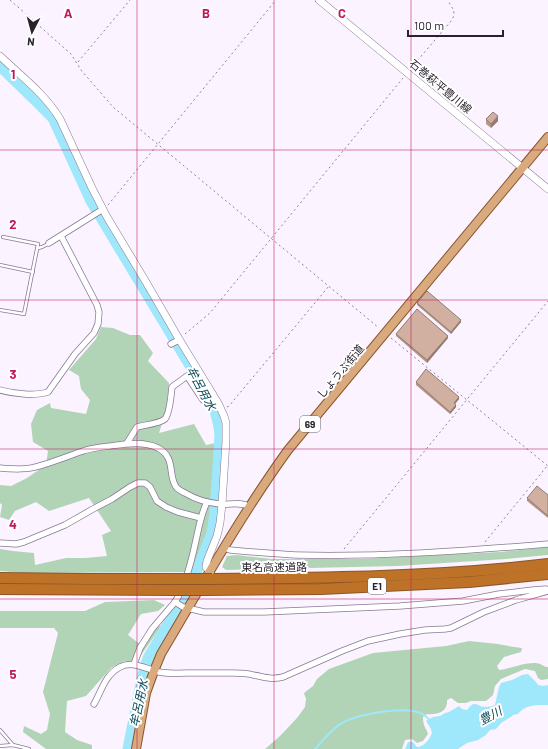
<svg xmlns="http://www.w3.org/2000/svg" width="548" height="749" font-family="Barlow,'Noto Sans JP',sans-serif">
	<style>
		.green { fill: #b1d4b7 }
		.water { fill: #9fe7fb }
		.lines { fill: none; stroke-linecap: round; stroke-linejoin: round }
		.stream { stroke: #9fe7fb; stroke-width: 2 }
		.river { stroke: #9fe7fb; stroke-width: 11 }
		.lane-casing { stroke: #897993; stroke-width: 4 }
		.street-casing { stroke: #897993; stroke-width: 7 }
		.secondary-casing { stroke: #897993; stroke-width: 8 }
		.primary-casing { stroke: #8a5629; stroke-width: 10 }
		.highway-casing { stroke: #8a5629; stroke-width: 12 }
		.path { stroke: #8d8591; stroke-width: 1; stroke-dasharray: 2 3; stroke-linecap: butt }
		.lane { stroke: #fff; stroke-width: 2.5 }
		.street { stroke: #fff; stroke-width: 5.5 }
		.secondary { stroke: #fff; stroke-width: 7 }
		.primary { stroke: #d8aa7d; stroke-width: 8 }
		.highway { stroke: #be7227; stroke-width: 10 }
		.highway-bridge-casing { stroke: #8a5629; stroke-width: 12; stroke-linecap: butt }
		.highway-bridge { stroke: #be7227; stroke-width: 10 }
		.wall { fill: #b4978a }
		.shaded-wall { fill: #927b71 }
		.building { fill: #d1b0a1; stroke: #927b71 }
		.grid { fill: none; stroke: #c2185b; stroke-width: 1; stroke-opacity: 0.55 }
		.labels { text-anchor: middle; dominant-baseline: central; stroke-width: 4; stroke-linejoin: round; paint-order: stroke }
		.shield { fill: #fff; stroke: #69646c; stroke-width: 1 }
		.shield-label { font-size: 10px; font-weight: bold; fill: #29222d }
		.street-label { font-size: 11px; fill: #29222d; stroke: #fff }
		.water-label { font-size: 12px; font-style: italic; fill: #084957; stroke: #fff }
		.grid-label { font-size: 13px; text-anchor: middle; font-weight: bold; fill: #c2185b; stroke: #fff; stroke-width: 4; stroke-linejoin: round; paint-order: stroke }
	</style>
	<rect width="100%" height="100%" fill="#fbf3ff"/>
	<!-- green -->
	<g class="green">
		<path d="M101,327l12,1 17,7h10l13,18 -5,8 21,22 -3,28 -7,22 35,-9 12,21 10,-2c-3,37 -3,99 -25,129l-167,1 -24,-2v-22l13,2 21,2 1,12 31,-7h19l22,-2 -5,-21 9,-4 -22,-33 -40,13 -13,-9 -21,9 -6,9 -9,-3 2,-12 -2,-2v-18l11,1 16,-8 19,-13 2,-14 -15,-9 -2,-18 6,-14 13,-7 1,5 35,6 4,-14 -9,-11 -2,-13 -10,-6 27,-31z"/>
		<polygon points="548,547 548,555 506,559 398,566 226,570 222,567 227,556 236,555 272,559 362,559 500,552"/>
		<polygon points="154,600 165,605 158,611 141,614 128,635 141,645 156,628 162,625 137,661 124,661 111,668 86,696 67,701 65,732 77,740 92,745 92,749 46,749 23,732 24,726 41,734 47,730 50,714 43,692 58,633 54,628 0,628 0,611 85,611 105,602"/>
		<path d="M469,641l29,3 16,3 8,1 -1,4 -17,5 -7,9 2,4c11,-1 31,-10 41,-6 2,1 4,2 6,3h2v12l-7,1 -3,-2 -3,-7 -10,-2 -24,10 -6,7 -2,9 -7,6h-15l-5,2h-8l-7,-5 -4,2c1,12 -10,15 -20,14l-4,3c0,10 3,10 5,17l-5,7 -6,2 -5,-4 -7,1 -3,9h-137l15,-13 17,-18 8,-11 1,-8 -2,-6 9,-7 4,-7 12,-10 44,-16 73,-7z"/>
	</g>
	<!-- water -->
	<path class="water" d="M528,674l8,8 2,3 5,1 5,-1v20c-12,0 -22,-1 -30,9l-5,1 -2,2 -10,6 -5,6 -6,1 -4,5 -8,5 -11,3 -9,6h-53l3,-7h5l4,5c7,0 13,-8 15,-14l-1,-4 -5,-8 7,-4 7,-1 5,-3 4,-1 10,-6 3,3 5,1c8,-11 9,-4 18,-3 3,0 7,-1 10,-2l4,-18 2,-4 11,-3 10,-5z"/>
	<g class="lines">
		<!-- stream -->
		<path class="stream" d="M315,749c8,-8 17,-21 27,-26 16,-9 61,-17 78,-10 4,1 7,5 10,7"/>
		<!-- river -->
		<path class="river" d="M0,66l36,35 17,17 38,83 121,201c4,11 7,21 8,33l-5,78 -3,20 -13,33 -16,33 -35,59 -5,17 -4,18 -11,56"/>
		<!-- lane casing -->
		<g class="lane-casing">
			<g id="lane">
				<polyline points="38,248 42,247 48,244"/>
				<polyline points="0,265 33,272"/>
				<polyline points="0,310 24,314 38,244 3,237"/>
				<polyline points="0,730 13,745"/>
				<polyline points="0,746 13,745 29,749"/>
			</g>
		</g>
		<!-- street casing -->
		<g class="street-casing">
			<g id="street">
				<polyline points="49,243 100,211"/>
				<polyline points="171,344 177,341"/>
				<path d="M0,390c14,4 35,6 48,2l27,-38 19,-21 4,-9 1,-12 -2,-7 -36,-69"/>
				<path d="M127,443l10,-16c7,-2 22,-3 28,-8 5,-6 6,-24 7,-32l15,-11 16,24 10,-6"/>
				<path d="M0,468c13,1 27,2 39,-2 15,-4 29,-10 44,-15 8,-3 18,-4 27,-5 15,-2 33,-5 48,2 19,10 9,29 19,40 2,2 6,4 8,5 10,6 23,10 35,11 9,1 21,-3 30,3"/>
				<path d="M207,502c-6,12 -8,25 -11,38 -4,19 -11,47 -21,62l8,5 21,5h60l136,-6 63,-5 36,-7 34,-4 13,-1"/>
				<polyline points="0,543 16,544 24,542 65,525 93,509 112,499 130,487 138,483 145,483 150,487 157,501 166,507 178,512 201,518"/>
				<path d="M224,548l6,2c22,2 44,4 66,5 84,2 168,-4 252,-11"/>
				<polyline points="134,664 140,648 152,629 175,602"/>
				<path d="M94,704c8,-14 11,-29 26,-37 12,-7 26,2 39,5 9,2 18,1 28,1 15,0 31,0 46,0 7,0 14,0 20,2 12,2 18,5 30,2l59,-26 26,-10 32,-7 25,-4 20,-1 6,-1 33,-16 32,-12 32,-9"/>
			</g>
		</g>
		<!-- secondary casing -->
		<g class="secondary-casing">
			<g id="secondary">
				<polyline points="319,0 548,189"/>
				<path d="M0,56c21,20 45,38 60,63l32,69 15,29 39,65 33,57 39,64 6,13 2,7v18l-4,63 -2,19 -3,13 -10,25 -1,6 4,5"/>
			</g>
		</g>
		<!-- primary casing -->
		<g class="primary-casing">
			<path id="primary" d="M136,749l10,-56 8,-22 7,-17c41,-69 80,-139 127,-204l260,-313"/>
		</g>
		<!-- highway casing -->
		<g class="highway-casing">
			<g id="highway">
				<polyline points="0,578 89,579 179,579"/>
				<path d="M212,579c112,-1 225,-2 336,-15"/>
				<polyline points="0,589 174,590"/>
				<polyline points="205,590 321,589 469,582 548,574"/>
			</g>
		</g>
		<!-- path -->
		<g class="path">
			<polyline points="10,0 71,54 81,70 113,107 379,328"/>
			<polyline points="78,62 130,0"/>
			<path d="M411,68l41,-48c5,-10 -1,-12 -4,-20"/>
			<polyline points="108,205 276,0"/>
			<polyline points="185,334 210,313 403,78"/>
			<polyline points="391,338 548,466"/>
			<polyline points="227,407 229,406 329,286"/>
			<polyline points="485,542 548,465"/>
			<polyline points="344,549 548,301"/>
		</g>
		<!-- lane -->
		<use href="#lane" class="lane"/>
		<!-- street -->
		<use href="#street" class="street"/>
		<!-- secondary -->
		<use href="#secondary" class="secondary"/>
		<!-- primary -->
		<use href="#primary" class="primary"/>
		<!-- highway -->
		<use href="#highway" class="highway"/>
		<!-- highway-bridge casing -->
		<g class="highway-bridge-casing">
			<g id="highway-bridge">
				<polyline points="179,579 212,579"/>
				<polyline points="174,590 205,590"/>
			</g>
		</g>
		<!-- highway-bridge -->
		<use href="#highway-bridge" class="highway-bridge"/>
	</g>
	<!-- wall -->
	<g class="wall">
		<polygon points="486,119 498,121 491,128 486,124"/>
		<polygon points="417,303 461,322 451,334 417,305"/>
		<polygon points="396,334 448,338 427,363 396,336"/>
		<polygon points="416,382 459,399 455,404 456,407 450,414 416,385"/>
		<polygon points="548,495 548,518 527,501 527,498"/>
	</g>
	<!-- shaded-wall -->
	<g class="shaded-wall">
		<polygon points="498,116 498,121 491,128 491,124"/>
		<polygon points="461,320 461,322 451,334 451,332"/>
		<polygon points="448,336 448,338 427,363 427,360"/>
		<polygon points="459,397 459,399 454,405 454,403"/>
		<polygon points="456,405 456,407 450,414 450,412"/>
	</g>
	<!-- building -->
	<g class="building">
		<polygon points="493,112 498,116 491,124 486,119"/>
		<polygon points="427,291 461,320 451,332 417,303"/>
		<polygon points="417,309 448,336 427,360 396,334"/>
		<polygon points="426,369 459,397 454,403 456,405 450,412 416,382"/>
		<polygon points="537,486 548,495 548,516 527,498"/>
	</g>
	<!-- grid -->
	<path class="grid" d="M137,0v749M274,0v749M411,0v749M0,150h548M0,300h548M0,449h548M0,599h548"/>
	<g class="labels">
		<!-- shield labels -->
		<g class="shield">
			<rect x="300" y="416" width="20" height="16" rx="3"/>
			<rect x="368" y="578" width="18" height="16" rx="3"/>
		</g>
		<g class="shield-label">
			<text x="310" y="424">69</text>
			<text x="377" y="586">E1</text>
		</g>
		<!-- street labels -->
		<g class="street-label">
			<text transform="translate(441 86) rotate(40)">石巻萩平豊川線</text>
			<text transform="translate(340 371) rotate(-50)">しょうぶ街道</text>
			<text x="274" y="566">東名高速道路</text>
		</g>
		<!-- water labels -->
		<g class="water-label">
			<text transform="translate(202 388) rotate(62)">牟呂用水</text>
			<text transform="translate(138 703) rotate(-78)">牟呂用水</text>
			<text transform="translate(490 715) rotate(-28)">豊川</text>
		</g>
	</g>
	<g class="grid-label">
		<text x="68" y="18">A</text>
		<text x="206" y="18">B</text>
		<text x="342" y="18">C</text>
		<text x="13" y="79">1</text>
		<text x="13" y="229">2</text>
		<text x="13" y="379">3</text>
		<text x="13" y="529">4</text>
		<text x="13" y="679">5</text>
	</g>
	<!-- north arrow -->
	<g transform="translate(32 32) rotate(186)" stroke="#ffffff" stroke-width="3" paint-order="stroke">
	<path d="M0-3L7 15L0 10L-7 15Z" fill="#29222d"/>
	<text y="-6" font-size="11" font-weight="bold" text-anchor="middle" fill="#29222d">N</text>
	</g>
	<!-- scale -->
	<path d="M408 30v6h95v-6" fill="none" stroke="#29222d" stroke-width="2"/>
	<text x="414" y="30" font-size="12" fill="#29222d" stroke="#ffffff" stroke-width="3" paint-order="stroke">100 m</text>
</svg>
